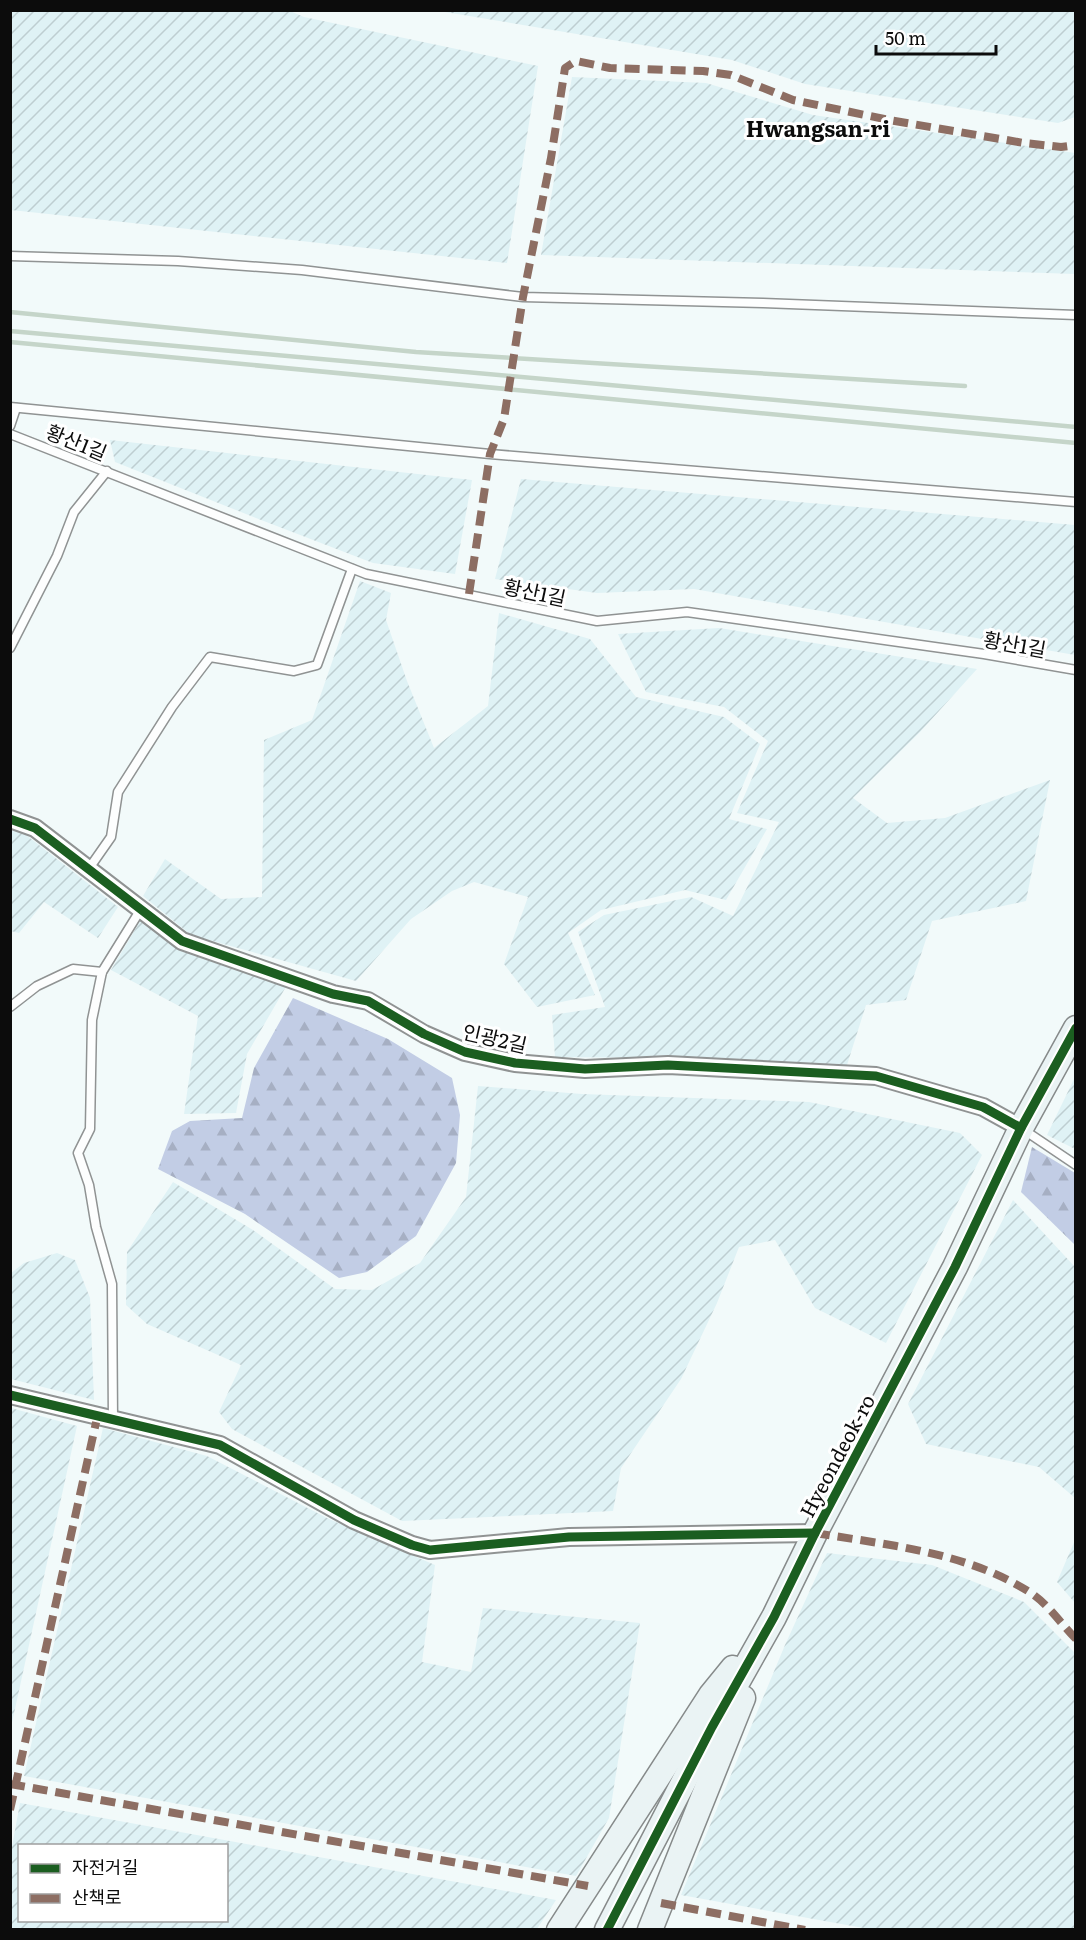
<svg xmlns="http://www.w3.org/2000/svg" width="1086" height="1940" font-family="Literata,'Noto Sans KR',serif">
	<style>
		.farmland { fill: url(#farmland-furrows); fill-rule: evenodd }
		.forest { fill: url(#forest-firs) }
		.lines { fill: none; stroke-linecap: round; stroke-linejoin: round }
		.lane-casing { stroke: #909393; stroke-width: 11 }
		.street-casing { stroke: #909393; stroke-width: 20 }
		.secondary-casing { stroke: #868a8a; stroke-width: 27 }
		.lane { stroke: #fdfefe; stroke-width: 8 }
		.street { stroke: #fdfefe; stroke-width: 16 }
		.secondary { stroke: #eaf3f4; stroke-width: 24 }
		.rail { stroke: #c5d5c9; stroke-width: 4.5 }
		.quiet { stroke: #8d6e63; stroke-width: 8; stroke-dasharray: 15 8; stroke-linecap: butt }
		.cycleway-casing { stroke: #fff; stroke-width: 13 }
		.cycleway { stroke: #1b5e20; stroke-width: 9 }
		.labels { text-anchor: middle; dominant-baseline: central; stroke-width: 6; stroke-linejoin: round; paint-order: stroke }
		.street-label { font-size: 20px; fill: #0c0c0c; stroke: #fff }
		.quarter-label { font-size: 22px; font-weight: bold; fill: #0c0c0c; stroke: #fff }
	</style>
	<defs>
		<pattern id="farmland-furrows" width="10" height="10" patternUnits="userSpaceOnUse" patternTransform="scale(1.5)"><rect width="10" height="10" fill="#dff2f5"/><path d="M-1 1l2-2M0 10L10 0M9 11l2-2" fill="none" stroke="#beced1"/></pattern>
		<pattern id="forest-firs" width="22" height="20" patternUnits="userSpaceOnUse" patternTransform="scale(1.5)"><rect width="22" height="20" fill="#c2cde5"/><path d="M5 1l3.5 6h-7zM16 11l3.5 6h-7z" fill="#a6afc3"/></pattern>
	</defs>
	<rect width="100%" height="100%" fill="#f2fafa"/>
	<!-- farmland -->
	<g class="farmland">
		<polygon points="11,10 290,11 304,17 538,66 507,263 11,210"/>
		<polygon points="439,11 1075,11 1075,117 1058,123 805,84 732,60"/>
		<polygon points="572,77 706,83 813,115 1075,153 1075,274 541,255"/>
		<polygon points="110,440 472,480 455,574 373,563 251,516 115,462"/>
		<polygon points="521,479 1075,525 1075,655 694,589 597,593 495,579"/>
		<polygon points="360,581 391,593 386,620 407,681 434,748 488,706 499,613 590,639 636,697 724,717 760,744 729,819 767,829 726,900 685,890 601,910 568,933 595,995 537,1007 504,964 528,897 474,882 452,891 411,919 356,981 191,935 143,896 165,859 221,899 262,897 264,740 312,720"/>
		<polygon points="719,628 977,669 920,732 853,798 887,823 945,818 1050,780 1026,901 932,921 906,1000 866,1005 847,1065 676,1058 555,1057 552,1015 605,1007 578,932 604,915 691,897 733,916 779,822 737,813 768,741 724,707 646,692 618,634"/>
		<polygon points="10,830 25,834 118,907 98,938 44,902 19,933 11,931"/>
		<polygon points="142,918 287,985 247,1054 236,1113 184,1114 198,1016 111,970"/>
		<polygon points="1075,1077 1075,1149 1047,1135"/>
		<polygon points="478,1086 582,1094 809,1102 960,1133 982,1155 886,1343 815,1308 775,1240 739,1247 717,1303 681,1379 621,1468 613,1511 402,1521 232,1429 219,1412 241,1365 147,1324 126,1305 127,1252 173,1182 253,1230 335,1289 372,1290 420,1263 466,1197"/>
		<polygon points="1013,1200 1075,1267 1075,1498 1039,1467 926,1444 908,1404"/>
		<polygon points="57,1253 75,1260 90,1298 94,1400 11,1379 11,1273 24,1263"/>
		<polygon points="11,1408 77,1426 11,1727 10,1408"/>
		<polygon points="103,1428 207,1456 329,1519 435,1565 422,1662 471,1672 483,1608 640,1623 609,1818 576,1876 24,1776"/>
		<polygon points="1075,1540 1075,1603 1057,1582"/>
		<polygon points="827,1553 932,1565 1024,1602 1075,1653 1075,1929 869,1929 681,1895 785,1645"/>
		<path d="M20,1803l536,97 -19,29h-526v-77zM20,1846h206v74h-206z"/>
	</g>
	<!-- forest -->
	<g class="forest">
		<polygon points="293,998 388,1039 452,1078 460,1115 456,1163 416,1236 367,1272 339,1278 245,1214 158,1169 172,1131 190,1121 242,1118 254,1068"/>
		<polygon points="1032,1147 1075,1173 1075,1245 1021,1192"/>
	</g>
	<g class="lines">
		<!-- lane casing -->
		<g class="lane-casing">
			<g id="lane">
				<polyline points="10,256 178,261 302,270 523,297 763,303 1076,315"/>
				<polyline points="10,407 490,454 1076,502"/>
				<polyline points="10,426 16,408"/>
				<polyline points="10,434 366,574 597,621 687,612 984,654 1076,670"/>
				<polyline points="10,648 57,556 74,512 107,471"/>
				<polyline points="90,867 111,837 118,792 172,707 210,657 294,671 317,665 352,569"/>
				<polyline points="10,1007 37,986 73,969 102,972"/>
				<polyline points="1024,1130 1076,1165"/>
				<polyline points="113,1421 112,1284 96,1227 89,1185 78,1153 90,1129 92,1020 102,972 141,909"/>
			</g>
		</g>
		<!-- street casing -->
		<g class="street-casing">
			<g id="street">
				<polyline points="10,819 35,828 182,941 333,994 368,1001 424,1034 465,1052 515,1063 585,1069 668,1065 876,1076 983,1107 1021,1128"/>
				<polyline points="10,1395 220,1445 354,1520 412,1545 430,1550 569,1537 815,1533"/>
			</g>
		</g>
		<!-- secondary casing -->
		<g class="secondary-casing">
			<g id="secondary">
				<polyline points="559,1930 711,1695 733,1668"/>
				<polyline points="607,1930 712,1727 774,1617 815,1533 955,1267 1021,1128 1076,1028"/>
				<polyline points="650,1930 743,1698"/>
			</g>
		</g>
		<!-- lane -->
		<use href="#lane" class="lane"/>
		<!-- street -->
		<use href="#street" class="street"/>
		<!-- secondary -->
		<use href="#secondary" class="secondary"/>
		<!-- rail -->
		<g class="rail">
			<polyline points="10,312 416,352 965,386"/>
			<polyline points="10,331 1076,427"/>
			<polyline points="10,342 1076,443"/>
		</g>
		<!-- quiet -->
		<g class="quiet">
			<polyline points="469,594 490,454 504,419 523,297 551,158 565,68 576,61 610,68 703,71 731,75 793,100 889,120 1024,143 1061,147 1076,145"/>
			<path d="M815,1533c73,12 152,19 216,60 18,12 30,31 45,46"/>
			<polyline points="10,1784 588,1886"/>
			<polyline points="10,1810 97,1418"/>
			<polyline points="661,1903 805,1930"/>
		</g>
		<!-- cycleway casing -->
		<g class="cycleway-casing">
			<g id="cycleway">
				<polyline points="10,819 35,828 182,941 333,994 368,1001 424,1034 465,1052 515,1063 585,1069 668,1065 876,1076 983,1107 1021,1128"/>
				<polyline points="10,1395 220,1445 354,1520 412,1545 430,1550 569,1537 815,1533"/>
				<polyline points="607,1930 712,1727 774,1617 815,1533 955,1267 1021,1128 1076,1028"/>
			</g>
		</g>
		<!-- cycleway -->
		<use href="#cycleway" class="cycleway"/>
	</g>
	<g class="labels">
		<!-- street labels -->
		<g class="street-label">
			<text transform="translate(77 441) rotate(22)">황산1길</text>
			<text transform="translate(535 591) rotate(12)">황산1길</text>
			<text transform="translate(1015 643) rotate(10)">황산1길</text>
			<text transform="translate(495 1037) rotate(13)">인광2길</text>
			<text transform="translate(836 1455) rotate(-62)">Hyeondeok-ro</text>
		</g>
		<!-- quarter labels -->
		<g class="quarter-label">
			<text x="818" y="127">Hwangsan-ri</text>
		</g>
	</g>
	<!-- border -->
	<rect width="1086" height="1940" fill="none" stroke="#0c0c0c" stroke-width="24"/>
	<!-- legend -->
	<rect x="18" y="1844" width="210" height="78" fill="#ffffff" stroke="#9e9e9e" stroke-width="1.5"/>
	<rect x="30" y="1864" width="30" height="9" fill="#1b5e20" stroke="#9e9e9e" stroke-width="1.5"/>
	<text x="72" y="1874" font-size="18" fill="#0c0c0c">자전거길</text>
	<rect x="30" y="1894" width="30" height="9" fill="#8d6e63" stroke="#9e9e9e" stroke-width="1.5"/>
	<text x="72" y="1904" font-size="18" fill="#0c0c0c">산책로</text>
	<!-- scale -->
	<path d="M876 45v9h120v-9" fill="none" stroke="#0c0c0c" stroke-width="3"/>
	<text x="885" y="45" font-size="18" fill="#0c0c0c" stroke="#ffffff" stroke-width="4.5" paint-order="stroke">50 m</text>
</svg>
